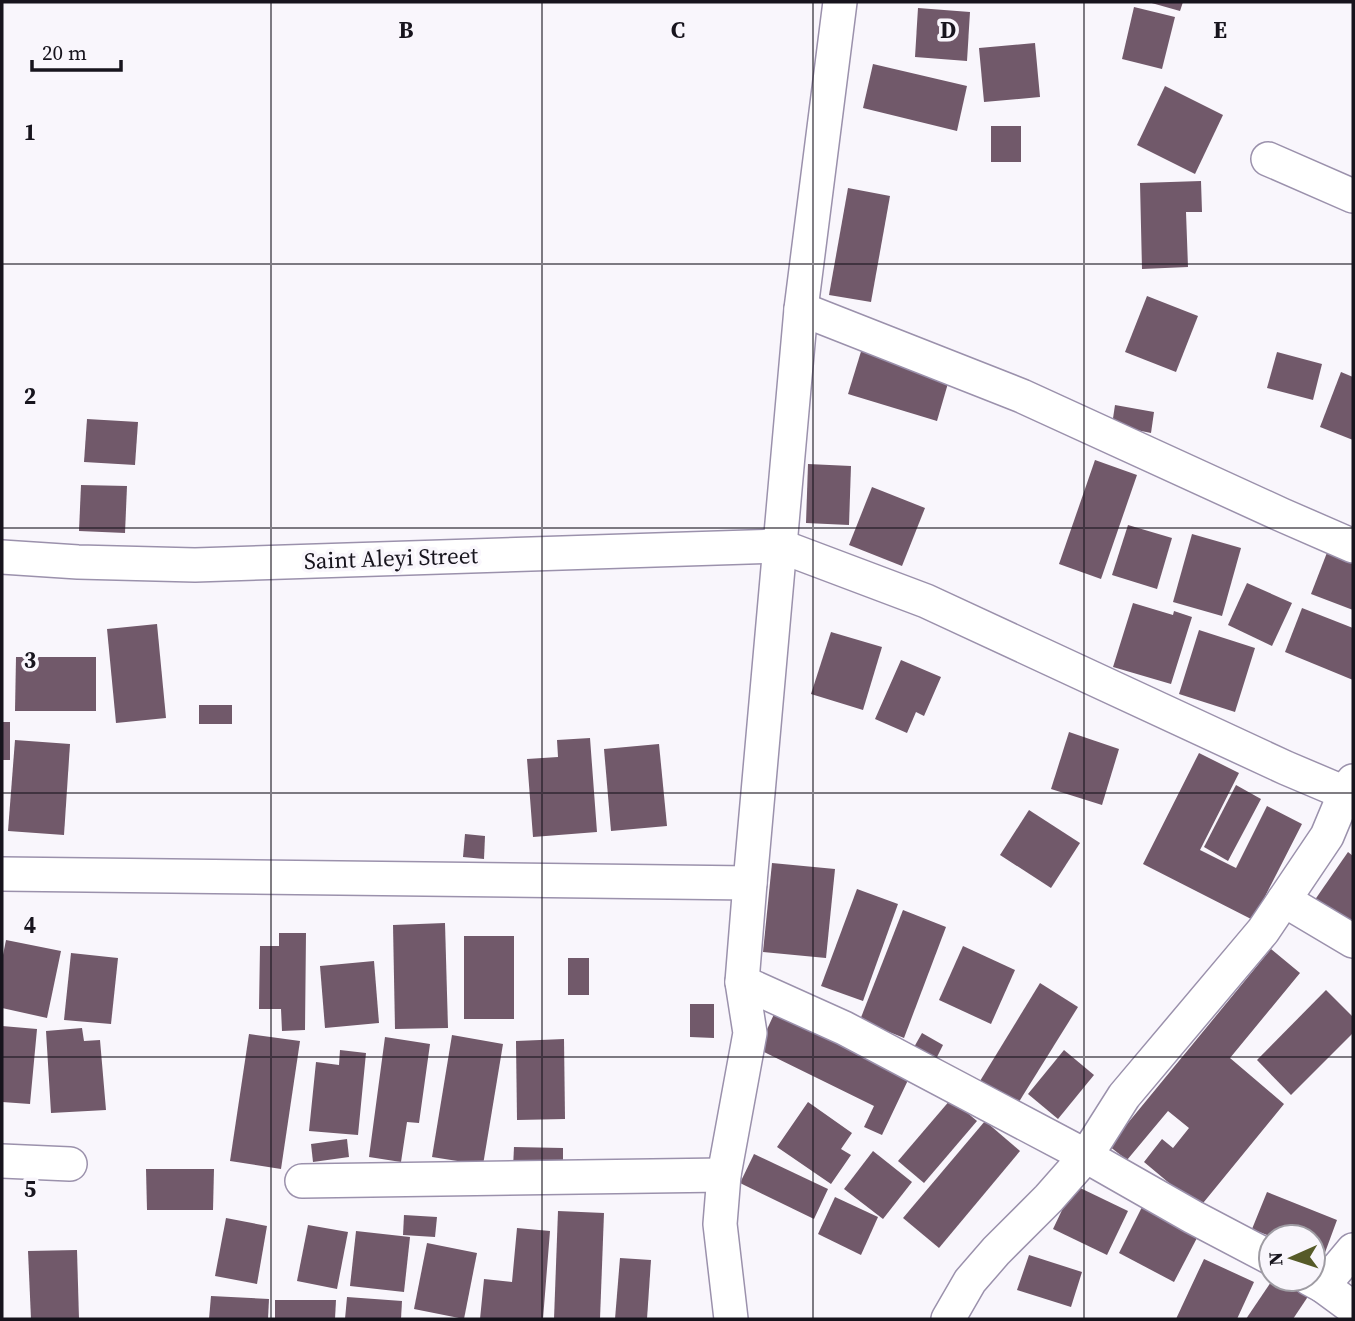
<svg xmlns="http://www.w3.org/2000/svg" width="1355" height="1321" font-family="'Source Serif 4',serif">
	<style>
		.building { fill: #71596a }
		.lines { fill: none; stroke-linecap: round; stroke-linejoin: round }
		.minor-casing { stroke: #9b91ac; stroke-width: 36 }
		.minor { stroke: #fff; stroke-width: 33 }
		.grid { fill: none; stroke: #17141d; stroke-width: 2; stroke-opacity: 0.55 }
		.labels { text-anchor: middle; dominant-baseline: central; stroke-width: 7; stroke-linejoin: round; paint-order: stroke }
		.street-label { font-size: 23px; fill: #17141d; stroke: #f9f6fc }
		.grid-label { font-size: 23px; text-anchor: middle; font-weight: bold; fill: #17141d; stroke: #f9f6fc; stroke-width: 7; stroke-linejoin: round; paint-order: stroke }
	</style>
	<rect width="100%" height="100%" fill="#f9f6fc"/>
	<!-- building -->
	<g class="building">
		<polygon points="1148,2 1183,2 1180,11"/>
		<polygon points="1134,7 1175,17 1162,69 1122,59"/>
		<polygon points="918,8 970,12 967,61 915,57"/>
		<polygon points="1035,43 1040,97 984,102 979,48"/>
		<polygon points="873,64 967,86 957,131 863,108"/>
		<polygon points="1165,86 1223,115 1195,174 1137,145"/>
		<rect x="991" y="126" width="30" height="36"/>
		<polygon points="1201,181 1202,212 1186,212 1188,267 1142,269 1140,183"/>
		<polygon points="848,188 890,196 871,302 829,295"/>
		<polygon points="1147,296 1198,316 1176,372 1125,352"/>
		<polygon points="863,345 951,373 937,421 848,394"/>
		<polygon points="1277,352 1322,364 1313,400 1267,388"/>
		<polygon points="1341,372 1353,377 1353,440 1320,427"/>
		<polygon points="1115,405 1154,412 1151,433 1112,425"/>
		<polygon points="87,419 138,422 135,465 84,462"/>
		<polygon points="1095,460 1137,475 1101,579 1059,564"/>
		<polygon points="808,464 851,466 849,525 806,523"/>
		<polygon points="81,485 127,486 125,533 79,531"/>
		<polygon points="872,487 925,508 902,566 849,545"/>
		<polygon points="1128,525 1172,538 1157,589 1112,575"/>
		<polygon points="1192,534 1241,548 1222,616 1173,602"/>
		<polygon points="1328,550 1353,560 1353,610 1311,594"/>
		<polygon points="1247,583 1292,603 1272,646 1228,625"/>
		<polygon points="1133,603 1173,615 1174,611 1192,617 1171,684 1113,667"/>
		<polygon points="1302,608 1353,628 1353,680 1285,652"/>
		<polygon points="157,624 166,718 116,723 107,629"/>
		<polygon points="1199,630 1255,648 1235,712 1179,694"/>
		<polygon points="831,632 882,647 863,710 811,694"/>
		<polygon points="16,657 96,657 96,711 15,711"/>
		<polygon points="901,660 941,677 924,716 916,712 907,733 875,719"/>
		<rect x="199" y="705" width="33" height="19"/>
		<rect x="2" y="722" width="8" height="38"/>
		<polygon points="1069,732 1119,749 1102,805 1051,789"/>
		<polygon points="590,738 597,832 533,837 527,759 558,757 557,740"/>
		<polygon points="15,740 70,744 64,835 8,831"/>
		<polygon points="659,744 667,826 611,831 604,749"/>
		<polygon points="1199,753 1239,773 1200,850 1236,868 1267,806 1302,824 1253,920 1143,864"/>
		<polygon points="1236,785 1261,799 1228,861 1204,847"/>
		<polygon points="1029,810 1080,843 1051,888 1000,855"/>
		<polygon points="465,834 485,836 484,859 463,857"/>
		<polygon points="1348,852 1353,856 1353,928 1312,904"/>
		<polygon points="772,863 835,869 826,958 763,952"/>
		<polygon points="857,889 898,904 863,1001 821,986"/>
		<polygon points="903,910 946,927 904,1038 860,1020"/>
		<polygon points="445,923 448,1028 395,1029 393,925"/>
		<polygon points="279,933 306,933 305,1030 282,1031 281,1009 259,1009 260,946 279,946"/>
		<rect x="464" y="936" width="50" height="83"/>
		<polygon points="6,940 61,951 47,1018 2,1008 2,960"/>
		<polygon points="963,946 1015,970 991,1024 939,1000"/>
		<polygon points="1271,949 1300,973 1230,1058 1284,1104 1199,1208 1144,1162 1162,1139 1173,1148 1189,1128 1168,1111 1127,1160 1109,1146"/>
		<polygon points="71,953 118,958 111,1024 64,1020"/>
		<rect x="568" y="958" width="21" height="37"/>
		<polygon points="374,961 379,1023 325,1028 320,966"/>
		<polygon points="1040,983 1078,1007 1017,1105 980,1081"/>
		<polygon points="1326,990 1353,1017 1353,1033 1291,1095 1257,1060"/>
		<polygon points="690,1004 714,1004 714,1038 690,1037"/>
		<polygon points="775,1012 909,1078 882,1135 864,1127 874,1106 758,1049"/>
		<polygon points="2,1026 37,1029 30,1104 2,1102"/>
		<polygon points="82,1028 84,1041 100,1040 106,1110 51,1113 46,1031"/>
		<polygon points="922,1033 943,1045 935,1061 913,1049"/>
		<polygon points="249,1034 300,1041 281,1169 230,1161"/>
		<polygon points="452,1035 503,1044 483,1165 432,1157"/>
		<polygon points="385,1037 430,1044 419,1123 407,1122 401,1162 369,1157"/>
		<polygon points="564,1039 565,1119 517,1120 516,1041"/>
		<polygon points="340,1050 366,1053 358,1135 309,1131 316,1062 339,1065"/>
		<polygon points="1064,1050 1094,1075 1058,1119 1028,1094"/>
		<polygon points="951,1099 977,1121 924,1183 898,1161"/>
		<polygon points="808,1102 852,1133 841,1149 851,1155 831,1184 777,1147"/>
		<polygon points="985,1121 1020,1151 939,1248 903,1218"/>
		<polygon points="347,1139 349,1157 313,1162 311,1144"/>
		<polygon points="514,1147 563,1148 563,1169 513,1168"/>
		<polygon points="873,1151 912,1182 883,1219 844,1189"/>
		<polygon points="754,1154 828,1189 814,1219 740,1183"/>
		<polygon points="146,1169 214,1169 213,1210 147,1210"/>
		<polygon points="1074,1185 1128,1211 1107,1255 1053,1229"/>
		<polygon points="1267,1192 1337,1220 1323,1258 1313,1254 1313,1237 1272,1237 1252,1229"/>
		<polygon points="835,1197 878,1217 861,1255 818,1234"/>
		<polygon points="1142,1207 1198,1236 1174,1282 1119,1253"/>
		<polygon points="558,1211 604,1213 600,1319 554,1319"/>
		<polygon points="404,1215 437,1217 435,1237 403,1235"/>
		<polygon points="226,1218 267,1226 257,1284 215,1276"/>
		<polygon points="308,1225 348,1232 337,1289 297,1281"/>
		<polygon points="517,1228 550,1231 543,1319 480,1319 484,1279 512,1282"/>
		<polygon points="356,1231 410,1237 404,1292 350,1286"/>
		<polygon points="427,1243 477,1253 464,1319 414,1309"/>
		<polygon points="77,1250 79,1319 31,1319 28,1251"/>
		<polygon points="1029,1255 1082,1272 1071,1307 1017,1290"/>
		<polygon points="620,1258 651,1260 647,1319 615,1319"/>
		<polygon points="1204,1259 1254,1282 1237,1319 1176,1319"/>
		<polygon points="1273,1279 1285,1279 1309,1295 1293,1319 1246,1319"/>
		<polygon points="211,1296 269,1299 268,1319 209,1319"/>
		<polygon points="347,1297 402,1301 401,1319 345,1319"/>
		<polygon points="275,1300 336,1300 335,1319 275,1319"/>
	</g>
	<g class="lines">
		<!-- minor casing -->
		<g class="minor-casing">
			<g id="minor">
				<polyline points="1268,159 1353,196"/>
				<polyline points="801,309 1022,396 1282,515 1353,546"/>
				<polyline points="2,557 78,562 195,565 780,546 926,601 1286,768 1345,793"/>
				<polyline points="2,874 750,883"/>
				<polyline points="1284,900 1353,941"/>
				<polyline points="742,982 844,1028 1086,1156 1193,1217 1271,1258"/>
				<polyline points="2,1161 70,1164"/>
				<polyline points="302,1181 724,1175"/>
				<polyline points="1310,1279 1323,1286 1353,1308"/>
				<polyline points="1323,1286 1353,1250"/>
				<polyline points="731,1319 720,1224 724,1175 750,1033 742,982 750,883 801,309 840,2"/>
				<polyline points="948,1319 970,1281 996,1251 1049,1198 1086,1156 1124,1096 1263,931 1327,836 1345,793 1353,781"/>
			</g>
		</g>
		<!-- minor -->
		<use href="#minor" class="minor"/>
	</g>
	<!-- grid -->
	<path class="grid" d="M271,2v1317M542,2v1317M813,2v1317M1084,2v1317M2,264h1351M2,528h1351M2,793h1351M2,1057h1351"/>
	<g class="labels">
		<!-- street labels -->
		<g class="street-label">
			<text transform="translate(391 558) rotate(-2)">Saint Aleyi Street</text>
		</g>
	</g>
	<g class="grid-label">
		<text x="406" y="38">B</text>
		<text x="678" y="38">C</text>
		<text x="948" y="38">D</text>
		<text x="1220" y="38">E</text>
		<text x="30" y="140">1</text>
		<text x="30" y="404">2</text>
		<text x="30" y="668">3</text>
		<text x="30" y="933">4</text>
		<text x="30" y="1197">5</text>
	</g>
	<!-- border -->
	<rect width="1355" height="1321" fill="none" stroke="#17141d" stroke-width="7"/>
	<!-- north arrow -->
	<g transform="translate(1292 1258) rotate(267)"><circle r="33" fill="#f9f6fc" stroke="#9f9ca3" stroke-width="2"/>
	<path d="M0-5L12 26L0 18L-12 26Z" fill="#565a28"/>
	<text y="-10" font-size="19" font-weight="bold" text-anchor="middle" fill="#17141d">N</text>
	</g>
	<!-- scale -->
	<path d="M32 60v10h89v-10" fill="none" stroke="#17141d" stroke-width="3.5"/>
	<text x="42" y="60" font-size="21" fill="#17141d" stroke="#f9f6fc" stroke-width="5" paint-order="stroke">20 m</text>
</svg>
